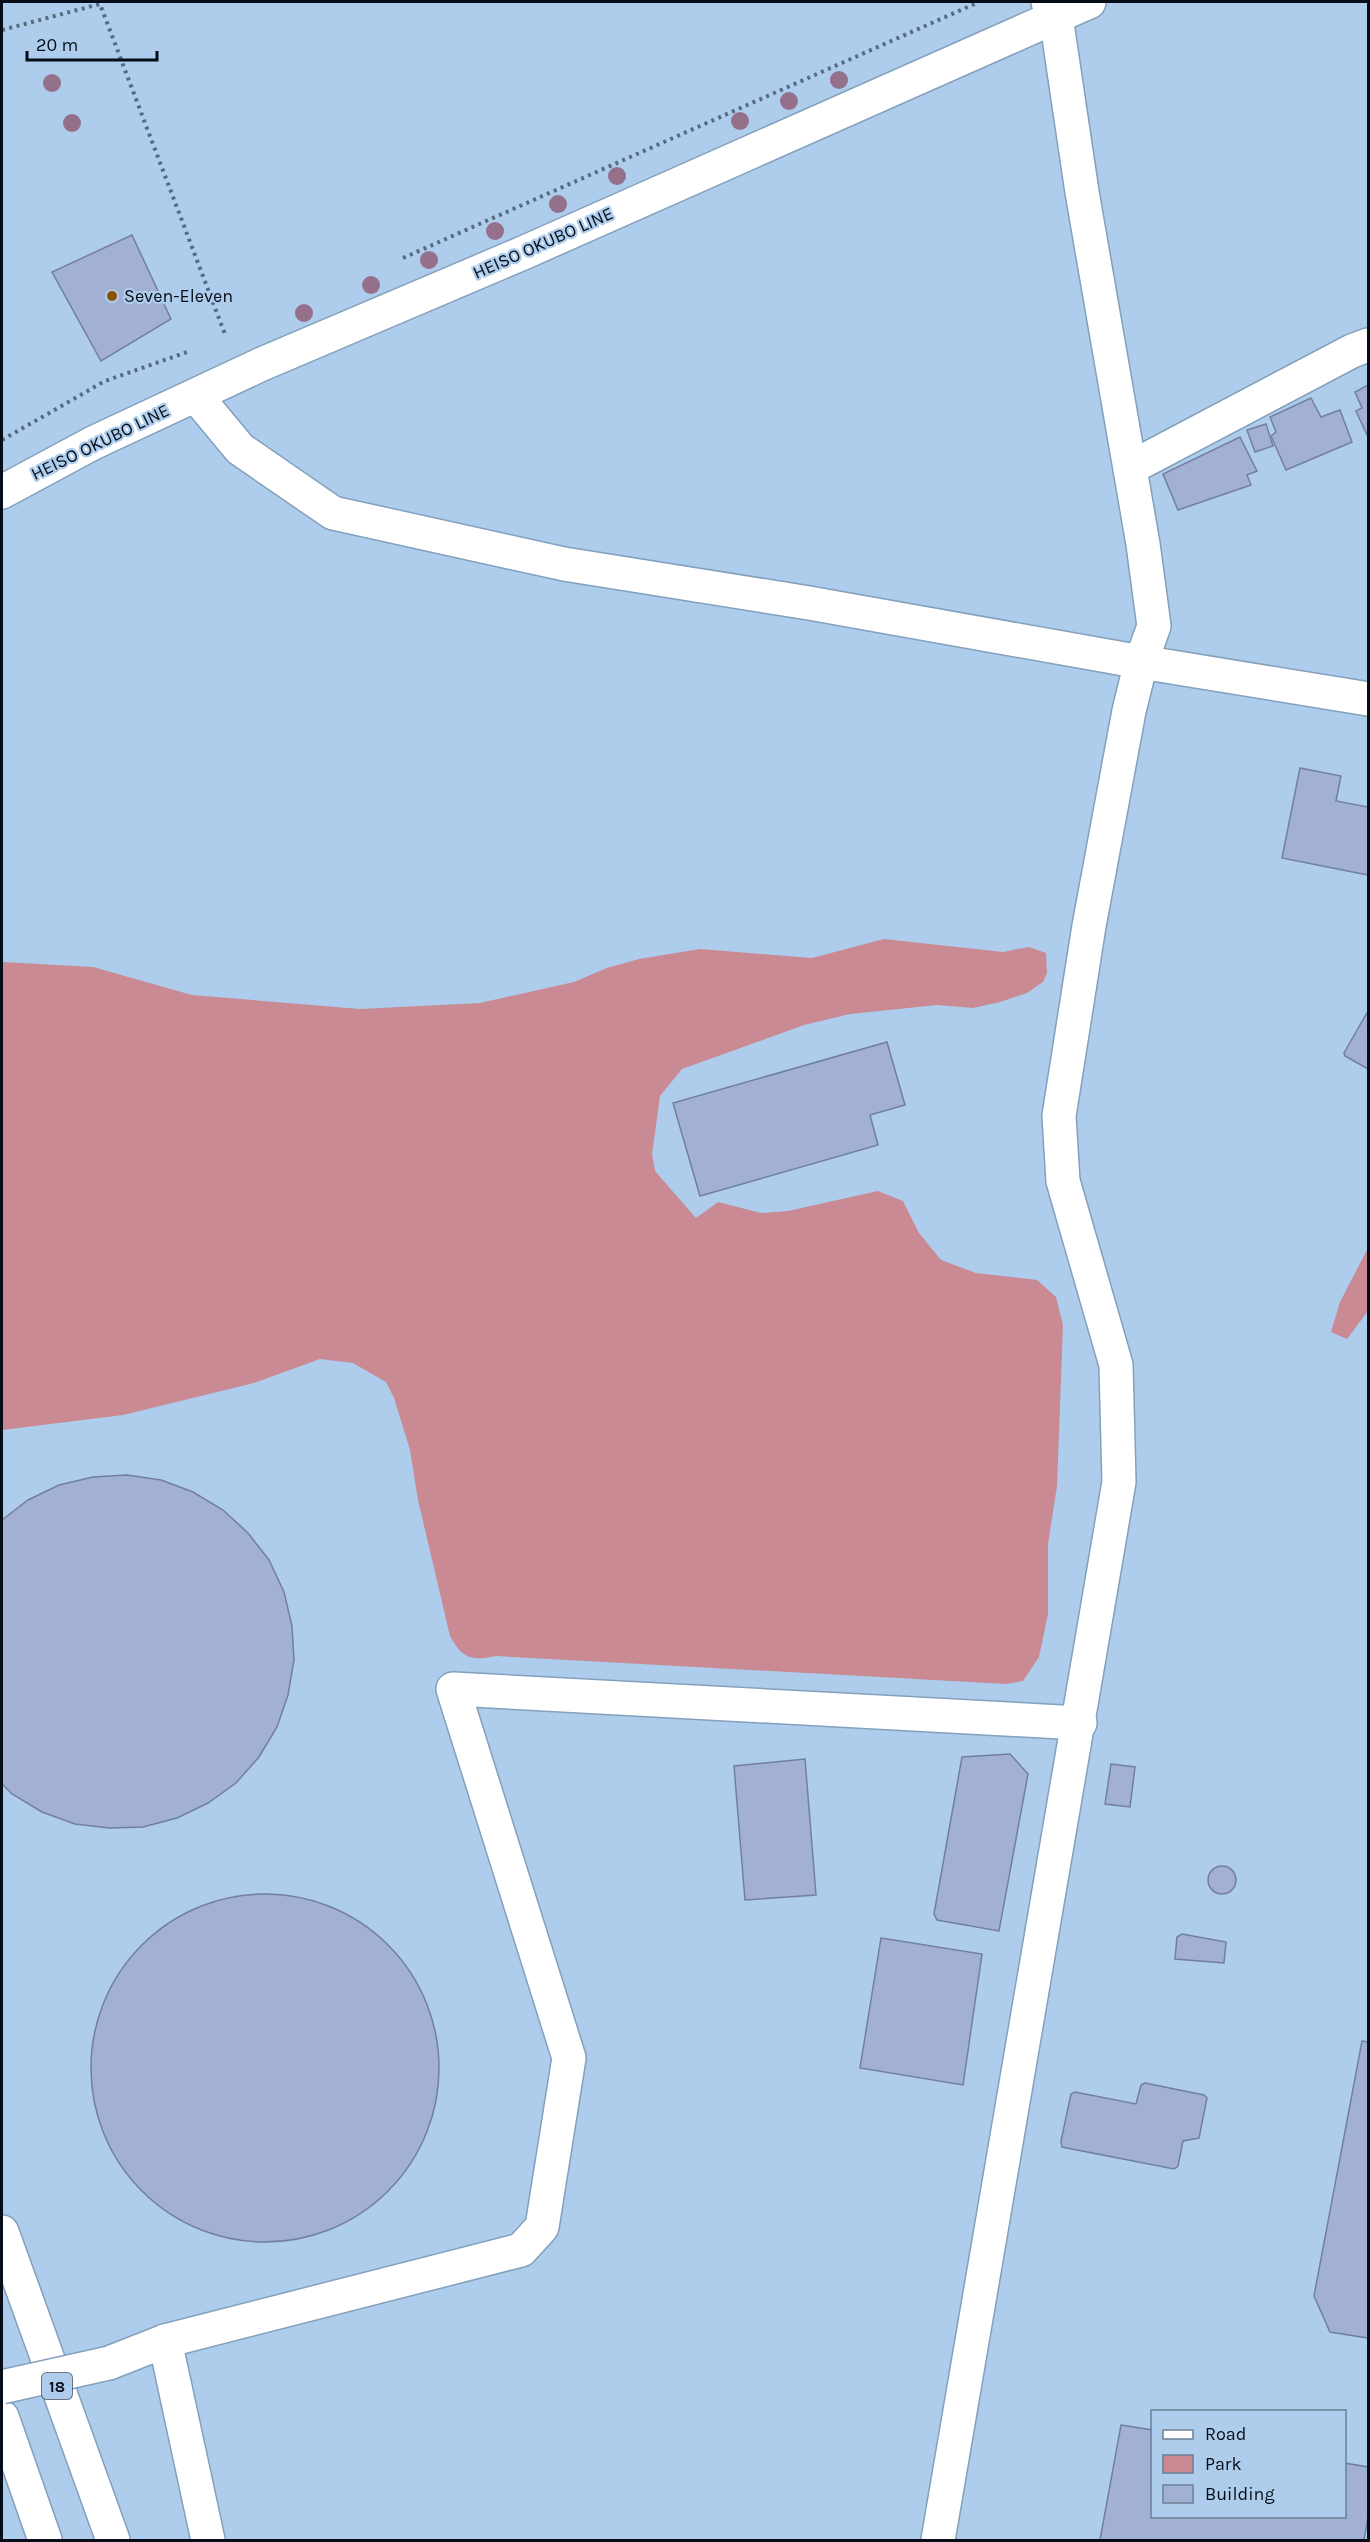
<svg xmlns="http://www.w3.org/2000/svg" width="1370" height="2542" font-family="Karla,sans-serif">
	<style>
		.green { fill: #c98a94 }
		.building { fill: #a2b0d3; stroke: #727fa1; stroke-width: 1.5 }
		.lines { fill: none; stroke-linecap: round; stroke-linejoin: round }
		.minor-casing { stroke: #83a0bd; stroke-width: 36 }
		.tertiary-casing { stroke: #83a0bd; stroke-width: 36 }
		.secondary-casing { stroke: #83a0bd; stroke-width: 36 }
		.motorway-casing { stroke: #83a0bd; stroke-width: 36 }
		.path { stroke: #576b7f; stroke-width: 4; stroke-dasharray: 3 4.5; stroke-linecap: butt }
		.minor { stroke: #fff; stroke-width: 33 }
		.tertiary { stroke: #fff; stroke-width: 33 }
		.secondary { stroke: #fff; stroke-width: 33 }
		.motorway { stroke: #fff; stroke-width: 33 }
		.minor-bridge-casing { stroke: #83a0bd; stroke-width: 36; stroke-linecap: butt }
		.minor-bridge { stroke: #fff; stroke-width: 33 }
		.tree { fill: #94708b }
		.poi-dot { fill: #875300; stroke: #aecceb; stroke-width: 2 }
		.labels { text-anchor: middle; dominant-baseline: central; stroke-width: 4.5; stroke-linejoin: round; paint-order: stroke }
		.shield { fill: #aecceb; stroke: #384757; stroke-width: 1.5 }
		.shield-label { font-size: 16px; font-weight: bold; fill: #050e18 }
		.street-label { font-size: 18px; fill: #050e18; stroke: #aecceb }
		.poi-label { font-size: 18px; fill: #050e18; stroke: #aecceb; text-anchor: start }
	</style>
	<rect width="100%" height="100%" fill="#aecceb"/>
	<!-- green -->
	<g class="green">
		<path d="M884,939l119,13 26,-5 17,6 1,20 -4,9 -16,11 -27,9 -27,6 -36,-3 -87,9 -46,11 -122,44 -22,27 -8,58 3,17 41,47 22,-16 43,11 27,-2 90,-20 25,10 16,32 22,27 35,13 61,7 19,17 7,28 -6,161 -9,58v70l-9,43 -16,24 -17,3 -510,-28c-25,5 -33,3 -46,-20l-32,-136 -8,-50 -16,-52 -8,-16 -33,-19 -33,-4 -66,24 -131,32 -121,15v-468l91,5 99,28 168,14 120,-6 94,-21 33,-14 32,-9 61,-10 112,9z"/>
		<polygon points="1368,1248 1368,1311 1347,1339 1331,1332 1340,1302"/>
	</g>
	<!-- building -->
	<g class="building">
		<polygon points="132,235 171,319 101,361 52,272"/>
		<polygon points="1368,385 1368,437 1356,411 1362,408 1355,392"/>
		<polygon points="1311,398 1321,417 1340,410 1352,442 1286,470 1271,436 1276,432 1270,417"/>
		<polygon points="1266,424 1273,446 1255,452 1247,430"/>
		<polygon points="1240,437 1257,471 1247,475 1251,485 1178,510 1163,474"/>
		<polygon points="1300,768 1341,776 1336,801 1368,807 1368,875 1282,858"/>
		<polygon points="1368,1011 1368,1069 1345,1056 1344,1053"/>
		<polygon points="887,1042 905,1105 870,1115 878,1145 700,1196 673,1103"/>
		<polygon points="127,1475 161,1480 193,1492 223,1510 248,1533 269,1560 284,1592 292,1626 294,1660 288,1695 277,1727 259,1757 236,1783 208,1803 177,1818 143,1827 109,1828 75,1824 42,1812 12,1794 2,1784 2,1520 28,1500 59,1485 93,1477"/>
		<polygon points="1010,1754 1028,1774 999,1931 937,1920 934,1914 962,1757"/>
		<polygon points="805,1759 816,1895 745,1900 734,1766"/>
		<polygon points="1111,1764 1135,1767 1130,1807 1105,1804"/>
		<circle cx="1222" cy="1880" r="14"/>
		<circle cx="265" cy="2068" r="174"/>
		<polygon points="1182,1934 1226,1942 1224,1963 1175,1959 1177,1937"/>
		<polygon points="881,1938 982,1954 963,2085 860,2068"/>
		<polygon points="1362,2041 1368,2042 1368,2338 1330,2332 1314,2296"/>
		<polygon points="1145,2083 1204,2095 1207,2098 1199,2138 1183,2141 1178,2166 1174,2169 1062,2147 1061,2141 1071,2094 1075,2092 1136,2104 1141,2085"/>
		<polygon points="1121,2425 1152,2430 1152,2516 1344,2516 1344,2463 1368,2467 1368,2517 1364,2540 1100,2540"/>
	</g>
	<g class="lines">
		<!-- minor casing -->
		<g class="minor-casing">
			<g id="minor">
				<polyline points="1130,468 1352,351 1368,345"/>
				<polyline points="165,2341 208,2540"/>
				<polyline points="109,2363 165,2341 521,2250 542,2227 569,2058 453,1689 1080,1723"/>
				<polyline points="938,2540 1119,1482 1116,1365 1063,1181 1059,1116 1089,926 1129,711 1141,662 1154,626 1143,544 1082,192 1056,17 1048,2"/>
			</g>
		</g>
		<!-- tertiary casing -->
		<g class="tertiary-casing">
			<polyline id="tertiary" points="196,396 240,449 333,513 564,564 809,603 1141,662 1368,699"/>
		</g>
		<!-- secondary casing -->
		<g class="secondary-casing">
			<polyline id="secondary" points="2,492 93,443 262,364 523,253 1089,2"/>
		</g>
		<!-- motorway casing -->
		<g class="motorway-casing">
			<g id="motorway">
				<polyline points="2,2232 113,2540"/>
				<polyline points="2,2417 45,2540"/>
			</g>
		</g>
		<!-- path -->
		<g class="path">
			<polyline points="2,30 100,4 226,337"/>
			<polyline points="403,258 979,2"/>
			<polyline points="2,440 105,381 187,352"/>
		</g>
		<!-- minor -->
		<use href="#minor" class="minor"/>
		<!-- tertiary -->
		<use href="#tertiary" class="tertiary"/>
		<!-- secondary -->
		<use href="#secondary" class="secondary"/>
		<!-- motorway -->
		<use href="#motorway" class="motorway"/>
		<!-- minor-bridge casing -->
		<g class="minor-bridge-casing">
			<polyline id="minor-bridge" points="2,2387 109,2363"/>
		</g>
		<!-- minor-bridge -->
		<use href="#minor-bridge" class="minor-bridge"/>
	</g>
	<!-- trees -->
	<g class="tree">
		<circle cx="839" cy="80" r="9"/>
		<circle cx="52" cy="83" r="9"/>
		<circle cx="789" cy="101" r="9"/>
		<circle cx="740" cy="121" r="9"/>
		<circle cx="72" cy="123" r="9"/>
		<circle cx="617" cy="176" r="9"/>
		<circle cx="558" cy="204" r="9"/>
		<circle cx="495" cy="231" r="9"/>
		<circle cx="429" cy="260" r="9"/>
		<circle cx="371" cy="285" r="9"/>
		<circle cx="304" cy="313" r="9"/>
	</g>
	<!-- markers -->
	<circle class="poi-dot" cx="112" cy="296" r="6"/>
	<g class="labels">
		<!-- shield labels -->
		<rect class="shield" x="42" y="2373" width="30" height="26" rx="4.5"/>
		<g class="shield-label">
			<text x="57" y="2386">18</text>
		</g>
		<!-- street labels -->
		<g class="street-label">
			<text transform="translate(543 243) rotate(-24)">HEISO OKUBO LINE</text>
			<text transform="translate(100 442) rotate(-26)">HEISO OKUBO LINE</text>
		</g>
		<!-- poi labels -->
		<g class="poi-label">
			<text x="124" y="296">Seven-Eleven</text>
		</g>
	</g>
	<!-- border -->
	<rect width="1370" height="2542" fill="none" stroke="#050e18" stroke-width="6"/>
	<!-- legend -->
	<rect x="1151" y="2410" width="195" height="108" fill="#aecceb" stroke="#6a8097" stroke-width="1.5"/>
	<rect x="1163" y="2430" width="30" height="9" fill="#ffffff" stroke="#6a8097" stroke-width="1.5"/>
	<text x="1205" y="2440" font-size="18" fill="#050e18">Road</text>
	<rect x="1163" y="2455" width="30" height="18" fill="#c98a94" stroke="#6a8097" stroke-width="1.5"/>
	<text x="1205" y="2470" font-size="18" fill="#050e18">Park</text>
	<rect x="1163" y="2485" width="30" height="18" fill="#a2b0d3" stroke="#6a8097" stroke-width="1.5"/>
	<text x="1205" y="2500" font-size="18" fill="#050e18">Building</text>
	<!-- scale -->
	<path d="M27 51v9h130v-9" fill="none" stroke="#050e18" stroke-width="3"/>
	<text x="36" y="51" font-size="18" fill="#050e18" stroke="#aecceb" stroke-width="4.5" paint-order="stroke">20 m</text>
</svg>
